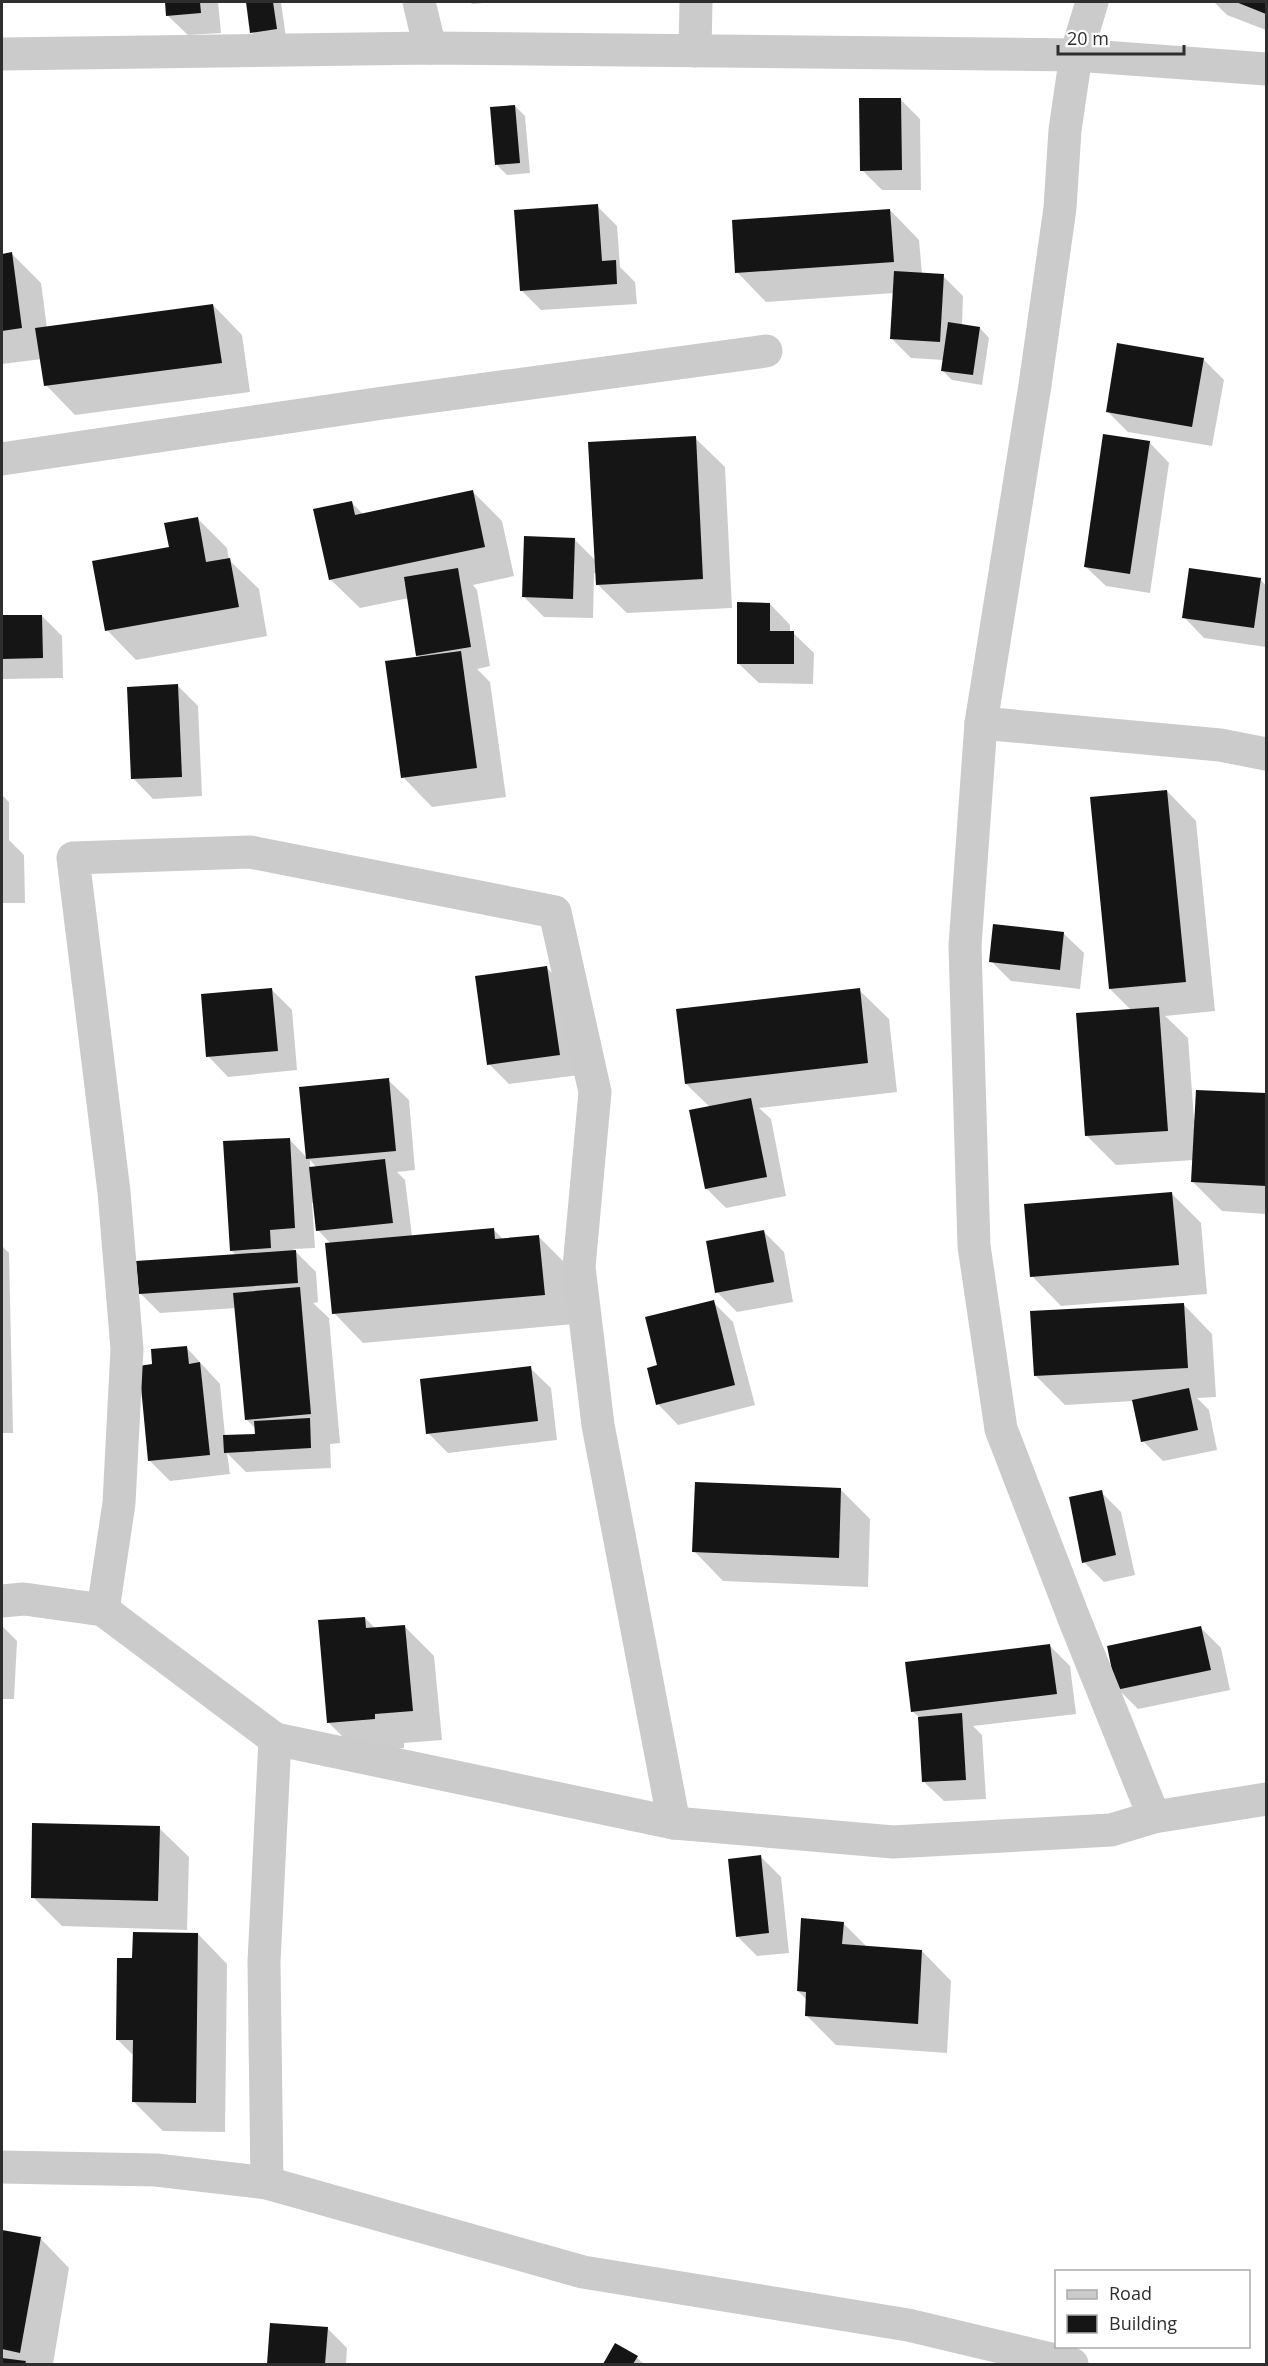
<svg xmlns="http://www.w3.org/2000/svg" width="1268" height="2366" font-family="'Open Sans',sans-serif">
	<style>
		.shadow { fill: #0003; fill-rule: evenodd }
		.building { fill: #151515 }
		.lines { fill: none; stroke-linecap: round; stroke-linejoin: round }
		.street { stroke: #cbcbcb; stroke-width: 33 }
	</style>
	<rect width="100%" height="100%" fill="#fff"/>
	<!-- shadow -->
	<g class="shadow">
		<polygon points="166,2 218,2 221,33 188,35 167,15"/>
		<polygon points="247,2 281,2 286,38 261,42 251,32"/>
		<polygon points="470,2 496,2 472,4"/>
		<polygon points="1214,2 1266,2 1266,30 1227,15"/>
		<polygon points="900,99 920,119 921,190 882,190 862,170"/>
		<polygon points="515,106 525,116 530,173 507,175 497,165"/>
		<polygon points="597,206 617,226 620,267 635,282 637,304 541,310 521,290"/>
		<polygon points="890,210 919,240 922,274 943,276 963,296 962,325 980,328 989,338 982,385 952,380 942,370 944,360 911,358 891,338 894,293 766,302 737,272"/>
		<polygon points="12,254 41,283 47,328 213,305 242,335 250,392 75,415 46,385 42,359 2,364 2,255"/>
		<polygon points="1203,359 1224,380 1212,446 1128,432 1108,412"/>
		<polygon points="695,438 725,467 732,608 627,613 597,584 597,573 594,573 593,618 544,617 524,597 574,539 596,561"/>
		<polygon points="1149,442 1169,463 1150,593 1106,586 1085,566"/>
		<polygon points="473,492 502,521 514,576 473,585 477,590 490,666 477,669 490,682 506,797 432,807 403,777 421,658 418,655 409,598 360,608 330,579 351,502 363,514"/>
		<polygon points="197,518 227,548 229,560 259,589 267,636 136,660 107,630 170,549"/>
		<polygon points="1260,579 1266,586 1266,647 1204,638 1184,617"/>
		<polygon points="770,604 790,625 790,633 793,633 814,653 813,684 759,683 738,663"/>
		<polygon points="42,616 62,636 63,678 2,679 2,617"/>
		<polygon points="178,686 198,706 202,796 153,799 133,778"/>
		<polygon points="1167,791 1196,821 1215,1011 1165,1016 1188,1038 1194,1119 1196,1119 1197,1091 1266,1095 1266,1214 1222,1211 1193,1182 1194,1160 1116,1165 1087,1136 1132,1011 1110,989"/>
		<polygon points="2,795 9,802 9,840 24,855 25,903 2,903"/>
		<polygon points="1063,933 1084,953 1080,989 1011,981 991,961"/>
		<polygon points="547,968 567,988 579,1075 509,1084 489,1064"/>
		<polygon points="272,990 292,1010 297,1070 228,1077 208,1056"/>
		<polygon points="859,990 889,1019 897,1092 759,1108 771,1119 786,1196 726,1208 706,1188 710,1107 686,1084"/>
		<path d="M388,1080l21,20 6,70 -18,2 8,8 7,56 81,-7 11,11 35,-3 29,29 6,58 -211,19 -29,-30 -3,-69 -13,-14 -3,-28 -3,1 3,45 -22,1 23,23 2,30 -5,1 16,15 11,125 -10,1 1,24 -85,4 -19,-19 3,21 -60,7 -20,-20 4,-95 32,-19 34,37 5,52 31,-1v-6l-9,-9 -11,-112 -76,5 -20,-20 97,-37 -6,-6 58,-111 18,19zM310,1160l7,8h-7z"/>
		<polygon points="1172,1194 1201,1223 1207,1294 1061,1306 1032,1276"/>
		<polygon points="764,1232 784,1252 793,1302 737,1312 717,1292"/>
		<polygon points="2,1246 9,1253 13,1433 2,1433"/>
		<polygon points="713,1302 733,1322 755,1405 678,1425 658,1404 659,1366"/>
		<polygon points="1183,1304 1212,1334 1216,1397 1197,1398 1209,1410 1217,1450 1163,1461 1143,1441 1134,1401 1065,1405 1036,1376"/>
		<polygon points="530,1368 551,1388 557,1440 448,1453 428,1433"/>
		<polygon points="840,1489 870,1519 868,1587 723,1581 694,1551"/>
		<polygon points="1101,1492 1121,1512 1135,1575 1104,1582 1084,1562"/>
		<polygon points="365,1618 375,1628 404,1626 434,1656 442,1740 404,1743 404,1748 358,1752 329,1723"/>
		<polygon points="2,1626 17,1641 14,1699 2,1699"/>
		<polygon points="1201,1628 1221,1648 1230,1690 1138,1709 1118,1689"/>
		<polygon points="1050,1646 1070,1666 1076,1714 973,1726 982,1735 986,1799 944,1801 923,1781 920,1718 912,1711"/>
		<polygon points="159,1828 189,1857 187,1930 62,1926 33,1897"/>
		<polygon points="761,1857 781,1877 789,1953 757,1956 737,1936"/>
		<polygon points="843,1923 867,1947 922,1951 951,1981 947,2053 836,2045 807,2016 807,2000 798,1991"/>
		<polygon points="198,1934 227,1964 225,2132 163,2131 134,2102 134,2056 117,2039 133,1959"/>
		<polygon points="2,2231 40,2238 69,2268 53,2364 2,2364"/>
		<polygon points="271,2325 327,2328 347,2348 346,2364 269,2364"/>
		<polygon points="615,2345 637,2358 644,2364 605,2364"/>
	</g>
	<!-- building -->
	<g class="building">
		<polygon points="165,2 200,2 201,13 166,16"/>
		<polygon points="246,2 273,2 277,29 250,33"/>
		<polygon points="1236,2 1266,2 1266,14"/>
		<polygon points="859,98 901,98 902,170 860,171"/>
		<polygon points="515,105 520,163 495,165 490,107"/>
		<polygon points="598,204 602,261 616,260 617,284 520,291 514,210"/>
		<polygon points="890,209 894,262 735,273 732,220"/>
		<polygon points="12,252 22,328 2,331 2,254"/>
		<polygon points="894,271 944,274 940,342 890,339"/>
		<polygon points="213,304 222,363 44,386 35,328"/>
		<polygon points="948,322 980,327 973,375 941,371"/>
		<polygon points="1117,343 1204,358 1192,427 1106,412"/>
		<polygon points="1103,434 1150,441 1130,574 1084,567"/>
		<polygon points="696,436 703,579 596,585 588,442"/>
		<polygon points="473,490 485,547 329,580 313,509 352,501 355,515"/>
		<polygon points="198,517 206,562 230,558 239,607 105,631 92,561 169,547 164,523"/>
		<polygon points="524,536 575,538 573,599 522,597"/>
		<polygon points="458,568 471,647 416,656 404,577"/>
		<polygon points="1189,568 1261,578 1254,628 1182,618"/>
		<polygon points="737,602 770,603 770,631 794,631 794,664 737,664"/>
		<polygon points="2,615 42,615 43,658 2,659"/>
		<polygon points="461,651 477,768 401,778 385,661"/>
		<polygon points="178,684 182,777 131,779 127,687"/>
		<polygon points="1167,790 1186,982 1109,989 1090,797"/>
		<polygon points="993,924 1064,932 1060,970 989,962"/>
		<polygon points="547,966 560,1055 487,1065 475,976"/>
		<polygon points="272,988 278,1051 206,1057 201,994"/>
		<polygon points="860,988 868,1063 685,1084 676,1009"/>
		<polygon points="1159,1007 1168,1131 1085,1136 1076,1013"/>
		<polygon points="389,1078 396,1151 306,1159 299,1087"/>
		<polygon points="1196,1090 1266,1093 1266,1186 1191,1182"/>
		<polygon points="751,1098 767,1177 705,1189 689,1110"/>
		<polygon points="290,1138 295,1228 270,1230 271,1248 230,1251 223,1141"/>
		<polygon points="385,1159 393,1223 316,1231 309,1167"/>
		<polygon points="1172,1192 1179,1265 1030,1277 1024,1204"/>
		<polygon points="494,1228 495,1239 539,1235 545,1295 332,1314 325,1243"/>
		<polygon points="764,1230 774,1282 715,1293 706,1241"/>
		<polygon points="296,1250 298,1283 139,1294 136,1261"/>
		<polygon points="300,1287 311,1414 245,1420 233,1293"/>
		<polygon points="714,1300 735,1385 656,1405 647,1368 657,1365 645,1317"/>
		<polygon points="1184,1303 1188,1368 1034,1376 1030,1311"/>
		<polygon points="187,1346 189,1364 200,1362 210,1455 148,1461 139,1366 152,1364 151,1349"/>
		<polygon points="531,1366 538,1421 426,1434 420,1379"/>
		<polygon points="1189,1388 1198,1430 1141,1442 1132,1400"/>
		<polygon points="310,1418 311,1448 224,1453 223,1435 255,1434 254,1421"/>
		<polygon points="695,1482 841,1488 839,1558 692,1552"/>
		<polygon points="1102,1490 1116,1555 1082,1563 1069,1497"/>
		<polygon points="365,1617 366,1628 405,1625 413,1711 375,1714 375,1719 327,1723 318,1620"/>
		<polygon points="1201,1626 1211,1670 1116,1690 1107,1646"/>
		<polygon points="1050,1644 1057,1694 911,1712 905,1662"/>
		<polygon points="962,1713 966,1780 922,1782 918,1717"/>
		<polygon points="32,1823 160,1826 158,1901 31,1898"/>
		<polygon points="761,1855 769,1933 736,1937 728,1859"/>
		<polygon points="801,1918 844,1922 842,1944 922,1950 918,2024 805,2016 806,1992 797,1991"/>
		<polygon points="133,1932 198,1933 196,2103 132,2102 133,2040 116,2040 117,1958 132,1958"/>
		<polygon points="2,2230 41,2237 20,2353 2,2349"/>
		<polygon points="270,2323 328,2327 325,2364 267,2364"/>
		<polygon points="615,2343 638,2356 633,2364 603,2364"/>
		<polygon points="2,2358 26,2361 25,2364 2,2364"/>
	</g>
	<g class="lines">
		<!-- street -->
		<g class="street">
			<polyline points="419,2 430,48"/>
			<polyline points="1092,2 1076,55 1065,130 1060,208 1035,385 981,723 965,946 974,1246 1001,1429 1075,1621 1154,1817"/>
			<polyline points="695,51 696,2"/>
			<polyline points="2,54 430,48 1076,55 1266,69"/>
			<polyline points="2,459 383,403 766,351"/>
			<polyline points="981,723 1220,745 1266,754"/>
			<polyline points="2,1601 24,1599 103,1610 275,1739 674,1823 893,1842 1111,1830 1154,1817 1266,1799"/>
			<polyline points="103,1610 119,1503 127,1349 114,1192 73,858 250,852 555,912 595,1092 579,1267 598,1425 674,1823"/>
			<polyline points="2,2167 156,2170 267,2183 583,2272 908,2325 1072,2364"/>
			<polyline points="267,2183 264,1962 275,1739"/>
		</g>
	</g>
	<!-- border -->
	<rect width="1268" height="2366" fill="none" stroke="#2e2e2e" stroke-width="6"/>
	<!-- legend -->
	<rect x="1055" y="2270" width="195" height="78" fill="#ffffff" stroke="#ababab" stroke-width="1.5"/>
	<rect x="1067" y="2290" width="30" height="9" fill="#cbcbcb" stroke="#ababab" stroke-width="1.5"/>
	<text x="1109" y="2300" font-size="18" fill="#2e2e2e">Road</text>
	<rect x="1067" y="2315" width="30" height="18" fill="#151515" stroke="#ababab" stroke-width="1.5"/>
	<text x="1109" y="2330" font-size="18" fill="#2e2e2e">Building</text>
	<!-- scale -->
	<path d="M1058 45v9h126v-9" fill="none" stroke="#2e2e2e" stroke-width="3"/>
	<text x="1067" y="45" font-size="18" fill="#2e2e2e" stroke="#ffffff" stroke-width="4.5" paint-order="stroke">20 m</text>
</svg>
